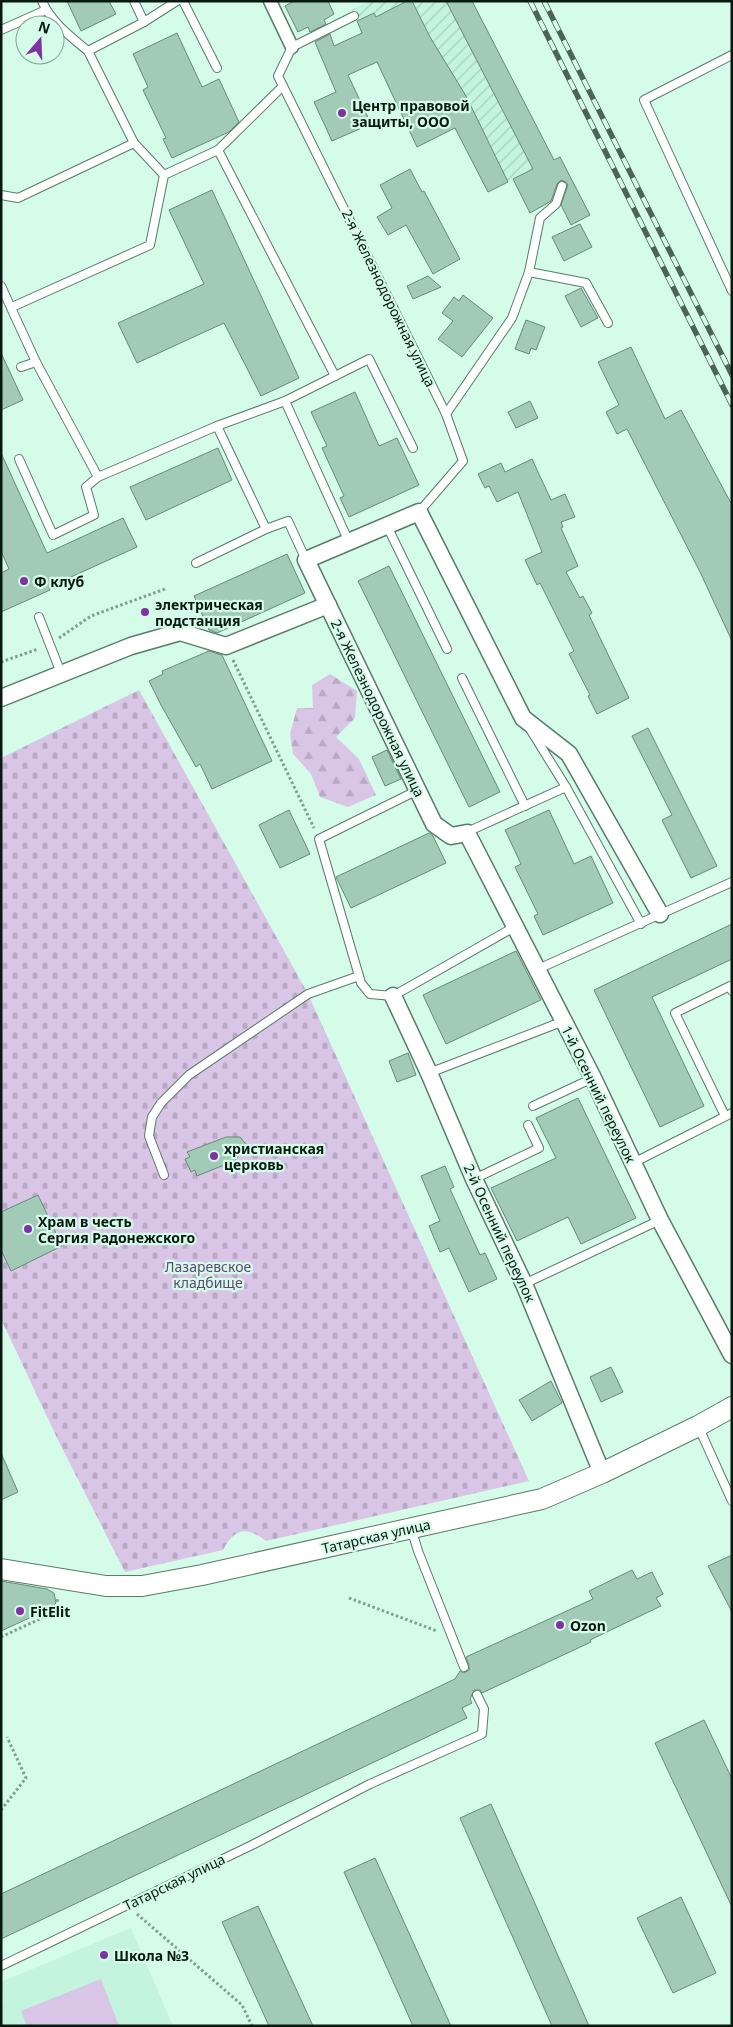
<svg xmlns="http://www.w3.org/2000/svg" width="733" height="2027" font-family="'Noto Sans',sans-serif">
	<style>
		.built { fill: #c4f4dd }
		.industrial { fill: url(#industrial-furrows) }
		.forest { fill: url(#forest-firs) }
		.cemetery { fill: url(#cemetery-stones) }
		.pitch { fill: #d9c6e6 }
		.building { fill: #a2cbb7; stroke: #668979 }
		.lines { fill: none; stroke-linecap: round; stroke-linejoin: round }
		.service-casing { stroke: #587b6a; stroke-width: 10 }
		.pedestrian-casing { stroke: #587b6a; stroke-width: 15 }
		.minor-casing { stroke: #587b6a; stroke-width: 19 }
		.tertiary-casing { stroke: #587b6a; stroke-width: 22 }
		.path { stroke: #819e90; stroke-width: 3; stroke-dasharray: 2.5 2.5; stroke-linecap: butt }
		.service { stroke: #fff; stroke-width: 8 }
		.pedestrian { stroke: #fff; stroke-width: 12 }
		.minor { stroke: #fff; stroke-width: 16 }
		.tertiary { stroke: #fff; stroke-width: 20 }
		.rail-casing { stroke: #4c6358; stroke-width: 5.5 }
		.rail { stroke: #d5fce9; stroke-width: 4; stroke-dasharray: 11; stroke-linecap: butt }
		.poi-dot { fill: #7f32a4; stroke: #d5fce9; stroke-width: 2 }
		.labels { text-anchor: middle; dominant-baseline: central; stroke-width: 4.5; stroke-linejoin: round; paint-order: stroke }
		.poi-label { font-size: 14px; font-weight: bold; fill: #091811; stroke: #d5fce9; text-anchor: start }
		.street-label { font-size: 14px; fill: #091811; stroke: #d5fce9 }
		.park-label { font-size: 14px; fill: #624573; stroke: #d5fce9 }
	</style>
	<defs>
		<pattern id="industrial-furrows" width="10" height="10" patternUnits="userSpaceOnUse" patternTransform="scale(1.25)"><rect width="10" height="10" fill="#c4f4dd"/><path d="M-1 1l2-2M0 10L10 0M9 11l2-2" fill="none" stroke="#a7d0bd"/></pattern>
		<pattern id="forest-firs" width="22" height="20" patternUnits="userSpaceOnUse" patternTransform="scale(1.25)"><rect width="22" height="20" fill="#d9c6e6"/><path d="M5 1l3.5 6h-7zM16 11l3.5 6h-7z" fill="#b9a9c4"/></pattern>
		<pattern id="cemetery-stones" width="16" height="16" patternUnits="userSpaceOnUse" patternTransform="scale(1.25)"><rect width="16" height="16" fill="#d9c6e6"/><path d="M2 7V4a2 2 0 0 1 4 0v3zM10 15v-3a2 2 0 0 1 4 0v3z" fill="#b9a9c4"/></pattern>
	</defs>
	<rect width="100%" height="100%" fill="#d5fce9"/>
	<!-- built -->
	<polygon class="built" points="131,1928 173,2026 1,2026 1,2003 4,2001 1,1995 1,1982"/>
	<!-- industrial -->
	<polygon class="industrial" points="368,1 472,1 554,160 560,157 590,215 571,225 561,205 551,202 530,213 513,179 488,192 455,128 417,147 352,10"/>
	<!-- forest -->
	<polygon class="forest" points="330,674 357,691 355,718 336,737 359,759 376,795 348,807 320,797 311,774 293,754 290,734 297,708 313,708 312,685"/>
	<!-- cemetery -->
	<path class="cemetery" d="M139,690l169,304 221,487 -263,60c-20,-15 -31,-13 -43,9l-98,22 -67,-132 -57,-121v-561z"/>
	<!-- pitch -->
	<polygon class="pitch" points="101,1979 119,2026 27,2026 21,2011"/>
	<!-- building -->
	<g class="building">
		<polygon points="67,1 109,1 116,14 81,31"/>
		<polygon points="294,1 328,1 334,14 324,20 326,24 310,32 308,27 298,32 285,6"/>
		<polygon points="407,1 412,1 430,37 466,96 508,182 488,192 455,128 417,147 377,62 348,75 371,124 332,141 314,102 336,92 315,42 330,34 334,46 362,33 357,21 374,13 376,17"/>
		<polygon points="446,1 472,1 554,160 560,157 590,215 571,225 561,205 568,185 566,182 561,180 557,184 551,201 530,213 513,179 533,169"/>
		<polygon points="177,33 202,87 219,79 239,122 229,132 172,158 163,139 166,138 143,90 148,87 133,54"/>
		<polygon points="410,169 422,192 424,191 460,259 433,274 406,225 388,235 377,217 392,208 380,185"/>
		<polygon points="212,190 299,378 261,396 224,323 137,363 118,323 204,284 169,210"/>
		<polygon points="580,224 592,247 564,261 552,237"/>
		<polygon points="428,276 441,287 413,299 407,286"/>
		<polygon points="581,288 598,318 581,327 565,296"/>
		<polygon points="463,295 493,318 462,357 438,339 453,321 442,313 454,297 459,301"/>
		<polygon points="526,320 545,327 536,350 531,348 529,354 515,349"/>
		<polygon points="631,347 665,419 681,410 732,505 732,641 701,574 627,429 617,434 606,412 619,405 598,362"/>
		<polygon points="1,353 23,400 1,410"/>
		<polygon points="355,392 379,446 397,438 419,485 349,517 340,498 344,496 322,448 327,446 311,412"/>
		<polygon points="530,401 538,418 516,428 508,412"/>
		<polygon points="218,448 232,480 146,520 130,487"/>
		<polygon points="1,453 47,553 123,518 137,547 49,587 50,590 1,612 1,573 9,569 1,551"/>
		<polygon points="532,459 551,500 565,494 575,517 561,522 563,527 561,528 578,566 566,572 580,598 583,596 592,613 589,615 629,698 597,714 588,696 590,695 569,654 574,651 540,583 537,585 525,560 542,552 518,492 497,502 489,486 485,488 478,474 501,463 505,472"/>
		<polygon points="287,554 305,593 217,633 209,630 194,596"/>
		<polygon points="389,566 500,792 469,807 358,581"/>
		<polygon points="209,651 222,655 272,761 212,789 200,764 196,767 161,705 149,681 163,674 162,671"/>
		<polygon points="648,728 717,866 691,878 662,820 672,815 632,736"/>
		<polygon points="387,750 401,779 385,786 372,757"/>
		<polygon points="289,810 310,854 280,868 259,825"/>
		<polygon points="549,810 574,864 591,856 613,903 543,935 534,916 538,914 515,867 521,864 505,830"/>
		<polygon points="429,833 433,836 446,863 351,908 336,877"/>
		<polygon points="732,924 732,959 652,997 704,1106 660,1127 594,990"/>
		<polygon points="516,951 541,1000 446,1044 423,995"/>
		<polygon points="408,1053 416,1075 397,1082 389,1061"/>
		<polygon points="578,1098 636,1218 581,1244 568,1217 517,1241 491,1188 556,1158 536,1118"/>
		<polygon points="226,1137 240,1137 245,1143 245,1150 234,1161 197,1176 195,1170 191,1172 185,1159 190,1157 187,1152"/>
		<polygon points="445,1166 454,1187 450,1189 480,1255 485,1253 497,1279 469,1292 449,1248 440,1252 429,1226 440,1221 421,1176"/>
		<polygon points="38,1195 62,1246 11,1271 1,1250 1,1212"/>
		<polygon points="611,1367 623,1392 601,1402 590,1377"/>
		<polygon points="551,1381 562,1403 532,1421 519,1400"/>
		<polygon points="1,1453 18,1492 1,1500"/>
		<polygon points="732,1555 732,1612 708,1566"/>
		<polygon points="632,1570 637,1579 652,1572 663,1594 656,1598 661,1606 590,1640 591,1642 482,1693 480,1690 474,1690 470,1699 472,1703 462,1708 467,1718 1,1939 1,1894 455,1679 460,1671 464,1673 469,1670 469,1665 466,1657 593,1599 589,1591"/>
		<polygon points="1,1581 47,1589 54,1593 56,1603 51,1608 1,1631"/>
		<polygon points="704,1720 732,1779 732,1907 655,1743"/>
		<polygon points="491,1804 589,2026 552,2026 460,1818"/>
		<polygon points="375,1858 451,2026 413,2026 344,1872"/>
		<polygon points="681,1897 716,1973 673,1993 637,1918"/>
		<polygon points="258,1906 313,2026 269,2026 222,1922"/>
	</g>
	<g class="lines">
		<!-- service casing -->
		<g class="service-casing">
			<g id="service">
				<path d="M42,1c9,21 29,36 46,50l56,-29 33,-21"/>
				<polyline points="134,1 144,22"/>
				<polyline points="183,1 217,68"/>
				<polyline points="354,16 292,47 278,76 446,414 463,461 419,512"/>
				<polyline points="1,30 46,10"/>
				<polyline points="88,51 134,143 164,175"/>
				<polyline points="732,55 644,100 732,291"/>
				<polyline points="218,150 283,86"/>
				<polyline points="164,175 218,150 335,376"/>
				<polyline points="1,195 18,198 134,143"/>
				<polyline points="529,272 586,283 608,323"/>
				<polyline points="1,286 36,362 98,477 217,426 266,529"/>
				<polyline points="12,307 150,245 164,175"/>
				<polyline points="21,367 36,362"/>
				<polyline points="285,401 349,542"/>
				<polyline points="446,414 512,318 529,272 540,218 556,204 562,186"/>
				<polyline points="217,426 285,401 369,359 413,448"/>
				<polyline points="19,459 53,535 94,515 86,487 98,477"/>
				<polyline points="387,526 447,649"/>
				<polyline points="196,563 266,529 288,521 306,560"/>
				<polyline points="39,617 61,673"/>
				<polyline points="462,678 525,806"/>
				<polyline points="530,729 566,787"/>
				<polyline points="418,790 319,839 361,983 370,994 393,996 516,926"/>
				<polyline points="467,832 566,787 641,924"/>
				<polyline points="538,969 732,882"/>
				<polyline points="429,1073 564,1021"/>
				<polyline points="533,1106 593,1078"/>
				<polyline points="725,1116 675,1013 730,986 732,991"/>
				<polyline points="633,1163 732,1113"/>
				<polyline points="164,1175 149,1136 152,1117 161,1103 189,1075 308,994 359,976"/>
				<polyline points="474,1179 539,1148 528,1125"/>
				<polyline points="524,1284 660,1220"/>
				<polyline points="699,1428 732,1501"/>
				<polyline points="411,1528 418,1551 464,1667"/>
				<polyline points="1,1966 252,1845 370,1784 482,1734 484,1709 477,1695"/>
			</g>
		</g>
		<!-- pedestrian casing -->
		<g class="pedestrian-casing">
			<polyline id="pedestrian" points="270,1 292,47"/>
		</g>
		<!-- minor casing -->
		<g class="minor-casing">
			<g id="minor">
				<polyline points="1,698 131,646 180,632 226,646 328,605"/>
				<polyline points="660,914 569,754 523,718 419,512 306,560 434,824 451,836 467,833 593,1078 660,1220 732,1355"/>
				<polyline points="393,996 429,1073 474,1179 524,1284 602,1473"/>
			</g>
		</g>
		<!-- tertiary casing -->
		<g class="tertiary-casing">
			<polyline id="tertiary" points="1,1569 106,1586 142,1586 202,1575 542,1499 602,1473 698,1426 732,1407"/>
		</g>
		<!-- path -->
		<g class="path">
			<polyline points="59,638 91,616 165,589"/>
			<polyline points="233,660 314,828"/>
			<polyline points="1,662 38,649"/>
			<polyline points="349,1598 437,1631"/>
			<polyline points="1,1637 55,1612 58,1597"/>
			<polyline points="1,1810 26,1778 7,1737"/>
			<polyline points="137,1914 242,2005 252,2026"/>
		</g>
		<!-- service -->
		<use href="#service" class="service"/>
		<!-- pedestrian -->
		<use href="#pedestrian" class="pedestrian"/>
		<!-- minor -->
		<use href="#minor" class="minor"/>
		<!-- tertiary -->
		<use href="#tertiary" class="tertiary"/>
		<!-- rail casing -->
		<g class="rail-casing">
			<g id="rail">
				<polyline points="530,1 732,405"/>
				<polyline points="544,1 732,375"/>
			</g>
		</g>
		<!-- rail -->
		<use href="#rail" class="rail"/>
	</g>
	<!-- markers -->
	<g class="poi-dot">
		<circle cx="342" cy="113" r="5"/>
		<circle cx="24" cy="581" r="5"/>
		<circle cx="145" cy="612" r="5"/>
		<circle cx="214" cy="1156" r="5"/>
		<circle cx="28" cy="1229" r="5"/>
		<circle cx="20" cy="1611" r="5"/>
		<circle cx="560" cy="1625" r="5"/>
		<circle cx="104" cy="1955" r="5"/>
	</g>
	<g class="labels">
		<!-- poi labels -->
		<g class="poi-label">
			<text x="352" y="105">Центр правовой<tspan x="352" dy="16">защиты, ООО</tspan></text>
			<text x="34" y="581">Ф клуб</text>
			<text x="155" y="604">электрическая<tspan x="155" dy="16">подстанция</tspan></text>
			<text x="224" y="1148">христианская<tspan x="224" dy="16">церковь</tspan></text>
			<text x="38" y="1221">Храм в честь<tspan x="38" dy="16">Сергия Радонежского</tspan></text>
			<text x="30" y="1611">FitElit</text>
			<text x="570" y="1625">Ozon</text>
			<text x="114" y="1955">Школа №3</text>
		</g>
		<!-- street labels -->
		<g class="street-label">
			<text transform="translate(389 298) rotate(64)">2-я Железнодорожная улица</text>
			<text transform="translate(378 708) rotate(64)">2-я Железнодорожная улица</text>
			<text transform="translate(599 1094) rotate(64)">1-й Осенний переулок</text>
			<text transform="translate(500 1233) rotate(65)">2-й Осенний переулок</text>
			<text transform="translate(376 1536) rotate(-13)">Татарская улица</text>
			<text transform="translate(174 1882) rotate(-26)">Татарская улица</text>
		</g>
		<!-- park labels -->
		<g class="park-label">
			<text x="208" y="1266">Лазаревское<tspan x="208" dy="16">кладбище</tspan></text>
		</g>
	</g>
	<!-- border -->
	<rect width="733" height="2027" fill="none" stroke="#091811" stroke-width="5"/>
	<!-- north arrow -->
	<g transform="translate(40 40) rotate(19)"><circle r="24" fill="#d5fce9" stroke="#83a193"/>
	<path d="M0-4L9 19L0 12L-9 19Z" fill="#7f32a4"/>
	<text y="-8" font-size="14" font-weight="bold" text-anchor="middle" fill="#091811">N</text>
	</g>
</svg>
